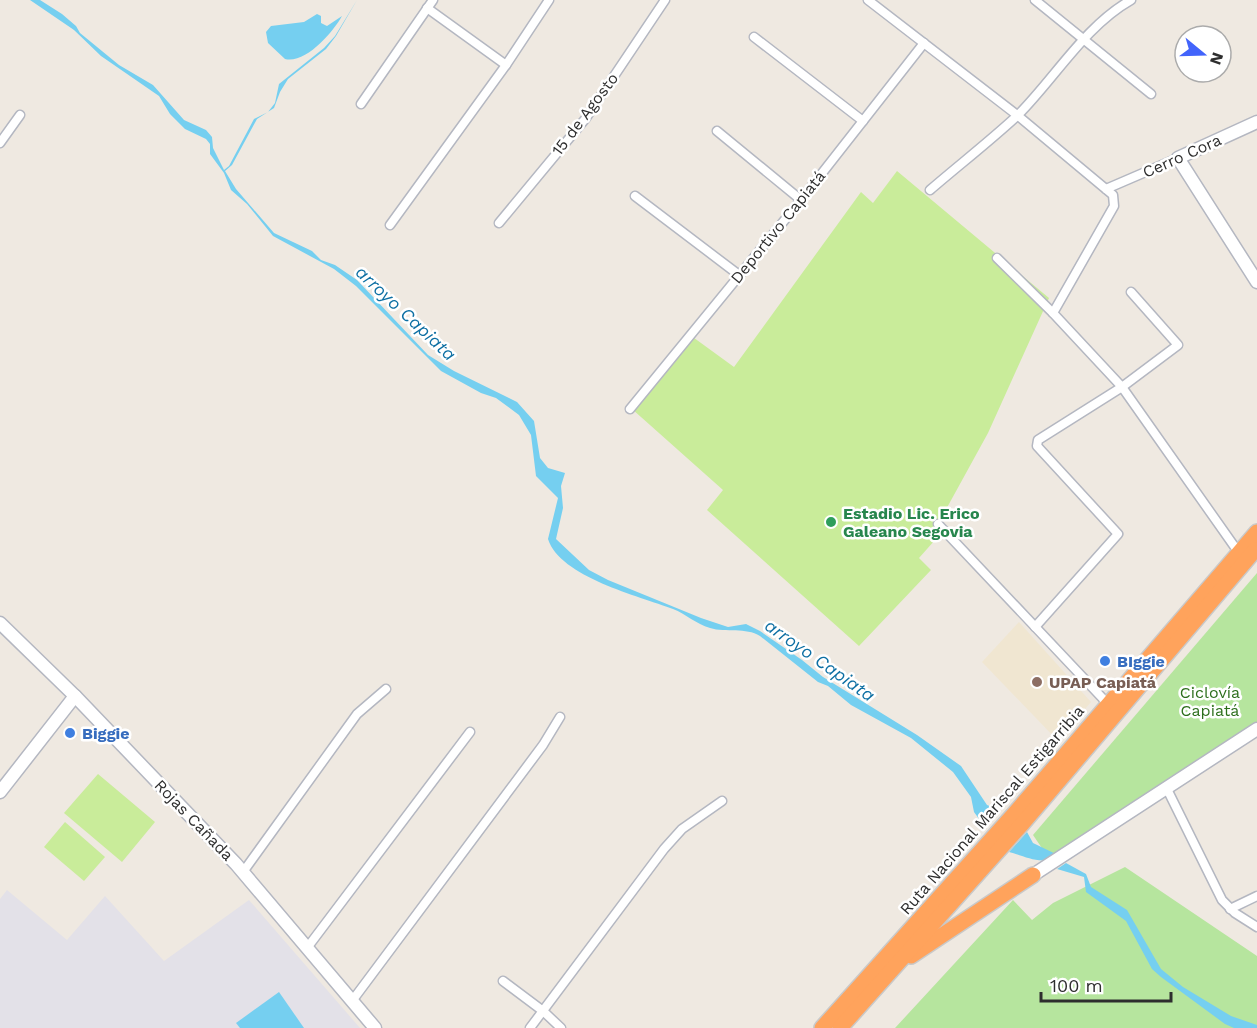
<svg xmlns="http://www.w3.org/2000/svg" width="1257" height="1028" font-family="'Work Sans',sans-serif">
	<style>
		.industrial { fill: #e3e1e8 }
		.education { fill: #f0e6d1 }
		.green { fill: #b6e59e }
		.pitch { fill: #c9ec9a }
		.water { fill: #75cff0 }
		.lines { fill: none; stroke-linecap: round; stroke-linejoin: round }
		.street-casing { stroke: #b4b7c1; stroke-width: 11 }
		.secondary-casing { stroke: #b4b7c1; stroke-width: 15 }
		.highway-casing { stroke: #c9c9c9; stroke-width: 18 }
		.street { stroke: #fff; stroke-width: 8 }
		.secondary { stroke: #fff; stroke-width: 12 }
		.highway { stroke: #ffa35c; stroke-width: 15 }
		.leisure-dot { fill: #2e9e5b; stroke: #fff; stroke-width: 2 }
		.shop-dot { fill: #3f7fe0; stroke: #fff; stroke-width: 2 }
		.education-dot { fill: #8d6e63; stroke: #fff; stroke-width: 2 }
		.labels { text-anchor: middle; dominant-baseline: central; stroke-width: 5; stroke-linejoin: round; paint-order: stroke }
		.street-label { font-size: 16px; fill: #2e2e2e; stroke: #fff }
		.leisure-label { font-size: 16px; font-weight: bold; fill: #27864d; stroke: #fff; text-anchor: start }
		.shop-label { font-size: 16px; font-weight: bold; fill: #366cbe; stroke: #fff; text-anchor: start }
		.education-label { font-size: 16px; font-weight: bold; fill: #785e54; stroke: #fff; text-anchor: start }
		.park-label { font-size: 16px; fill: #2c6e1b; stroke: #fff }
		.water-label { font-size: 18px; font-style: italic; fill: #0d6fa3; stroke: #fff }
	</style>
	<rect width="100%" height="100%" fill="#efe9e1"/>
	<!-- industrial -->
	<polygon class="industrial" points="7,890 67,940 105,896 164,961 249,900 360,1028 0,1028 0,899"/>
	<!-- education -->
	<polygon class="education" points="1019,622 1091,702 1058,741 982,662"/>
	<!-- green -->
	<g class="green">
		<polygon points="1257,573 1257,727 1050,860 1033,835"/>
		<polygon points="1125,867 1257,956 1257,1028 895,1028 1013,900 1032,920 1053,903"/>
	</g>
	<!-- pitch -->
	<g class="pitch">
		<polygon points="897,171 1049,298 988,433 938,524 935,540 919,558 931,570 859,646 707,510 723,490 632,409 690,335 734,367 861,192 873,203"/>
		<polygon points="98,774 155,822 122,862 64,813"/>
		<polygon points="65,822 105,857 84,881 44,847"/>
	</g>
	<!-- water -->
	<g class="water">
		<path d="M30,0h10l22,14 14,12 4,7 39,32 34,20 31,35 22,10 6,7 1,11 11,22 5,-4 25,-47 14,-7 7,-9 4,-19 45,-36 11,-12 22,-36 -21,36 -10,13 -38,30 -8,13 -6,16 -17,11 -25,46 -7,6 11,18 38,44 38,18 9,9 14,5 22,15 71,75 26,16 63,31 17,19 6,37 8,10 17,5 -4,13 2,22 -7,31 33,31 19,10 93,38 27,9 18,-3 14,7 42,29 21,17 94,58 44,31 26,39 8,3 -13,15 -8,-11 -3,-15 -18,-25 -42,-34 -60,-33 -23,-19 -10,-4 -58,-46c-14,-9 -34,-3 -50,-8 -14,-4 -24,-14 -37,-19 -34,-13 -113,-32 -125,-70l10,-41 -22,-22 -5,-41 -12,-20 -23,-17 -15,-5 -40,-22 -85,-85 -22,-17 -61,-33 -26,-32 -16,-14 -7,-17 -14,-19v-10l-4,-5 -21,-10 -15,-15 -11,-18 -58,-40 -27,-26z"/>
		<path d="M317,14l4,2v7l6,3 15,-10c-9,16 -36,48 -57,43l-17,-16 -2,-11 5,-6 33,-4z"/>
		<path d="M1027,832l6,11 27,13c-20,10 -32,1 -51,-4z"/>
		<polygon points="1066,863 1086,874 1091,887 1127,910 1161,969 1183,987 1231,1016 1257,1025 1257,1028 1234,1028 1225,1024 1161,977 1152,969 1126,921 1086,892 1084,877 1057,869"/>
		<polygon points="279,992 304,1028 240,1028 236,1023"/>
	</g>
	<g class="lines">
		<!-- street casing -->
		<g class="street-casing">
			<g id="street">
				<polyline points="868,0 1017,115 1113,195 1114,206 1053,313"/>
				<polyline points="1035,0 1151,94"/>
				<polyline points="427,8 506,65"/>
				<polyline points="754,37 863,121"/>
				<polyline points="361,104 433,0"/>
				<polyline points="717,131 801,200"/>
				<polyline points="0,143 20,115"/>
				<polyline points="1106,189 1178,158"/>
				<path d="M930,190c29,-25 60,-49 88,-75 37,-37 67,-89 113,-115"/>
				<polyline points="635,196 739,275"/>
				<polyline points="499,223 586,118 665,0"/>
				<polyline points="390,225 506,65 549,0"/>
				<polyline points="997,258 1053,313 1122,387 1239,553"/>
				<polyline points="630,409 801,200 924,43"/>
				<polyline points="938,524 1108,704"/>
				<polyline points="1035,627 1118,534 1037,446 1038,440 1122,387 1178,345 1131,292"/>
				<polyline points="1167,789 1222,900 1235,913 1257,927"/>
				<polyline points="243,872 357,714 386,689"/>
				<polyline points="1230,909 1257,896"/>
				<polyline points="307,948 470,732"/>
				<polyline points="503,981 543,1011 561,1028"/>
				<polyline points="352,1001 543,745 560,717"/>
				<polyline points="530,1028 664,849 682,829 722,801"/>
			</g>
		</g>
		<!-- secondary casing -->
		<g class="secondary-casing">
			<g id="secondary">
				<polyline points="1257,122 1178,158 1257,282"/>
				<polyline points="0,623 75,696 236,864 375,1028"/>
				<polyline points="0,792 75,696"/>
				<polyline points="1033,875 1257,729"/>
			</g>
		</g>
		<!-- highway casing -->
		<g class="highway-casing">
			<g id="highway">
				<polyline points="911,956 1033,875"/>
				<polyline points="822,1028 1015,813 1257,532"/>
				<polyline points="840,1028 1023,823 1255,550"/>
			</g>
		</g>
		<!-- street -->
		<use href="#street" class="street"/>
		<!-- secondary -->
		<use href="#secondary" class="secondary"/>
		<!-- highway -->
		<use href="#highway" class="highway"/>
	</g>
	<!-- markers -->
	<circle class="leisure-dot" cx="831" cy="522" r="6"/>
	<g class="shop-dot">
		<circle cx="1105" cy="661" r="6"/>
		<circle cx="70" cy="733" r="6"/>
	</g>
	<circle class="education-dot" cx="1037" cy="682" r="6"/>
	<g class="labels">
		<!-- street labels -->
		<g class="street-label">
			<text transform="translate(585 114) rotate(-53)">15 de Agosto</text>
			<text transform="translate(1182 156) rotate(-24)">Cerro Cora</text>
			<text transform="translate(778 227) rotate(-51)">Deportivo Capiatá</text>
			<text transform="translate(992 810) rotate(-49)">Ruta Nacional Mariscal Estigarribia</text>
			<text transform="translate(194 820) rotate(46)">Rojas Cañada</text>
		</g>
		<!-- leisure labels -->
		<g class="leisure-label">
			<text x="843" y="513">Estadio Lic. Erico<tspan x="843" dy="18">Galeano Segovia</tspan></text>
		</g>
		<!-- shop labels -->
		<g class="shop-label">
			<text x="1117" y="661">BIggie</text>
			<text x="82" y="733">Biggie</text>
		</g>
		<!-- education labels -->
		<g class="education-label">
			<text x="1049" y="682">UPAP Capiatá</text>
		</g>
		<!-- park labels -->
		<g class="park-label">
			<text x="1210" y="692">Ciclovía<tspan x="1210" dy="18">Capiatá</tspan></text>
		</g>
		<!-- water labels -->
		<g class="water-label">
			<text transform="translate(406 313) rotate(43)">arroyo Capiata</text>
			<text transform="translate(820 660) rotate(35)">arroyo Capiata</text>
		</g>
	</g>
	<!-- north arrow -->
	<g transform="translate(1203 54) rotate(109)"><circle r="28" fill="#ffffff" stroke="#ababab" stroke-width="1.5"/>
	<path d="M0-4.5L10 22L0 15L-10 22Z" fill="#4264fb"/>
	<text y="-9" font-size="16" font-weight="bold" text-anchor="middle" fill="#2e2e2e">N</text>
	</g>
	<!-- scale -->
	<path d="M1041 992v9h130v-9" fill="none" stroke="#2e2e2e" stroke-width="3"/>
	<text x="1050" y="992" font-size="18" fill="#2e2e2e" stroke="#ffffff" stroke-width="4.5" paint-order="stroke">100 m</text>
</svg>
